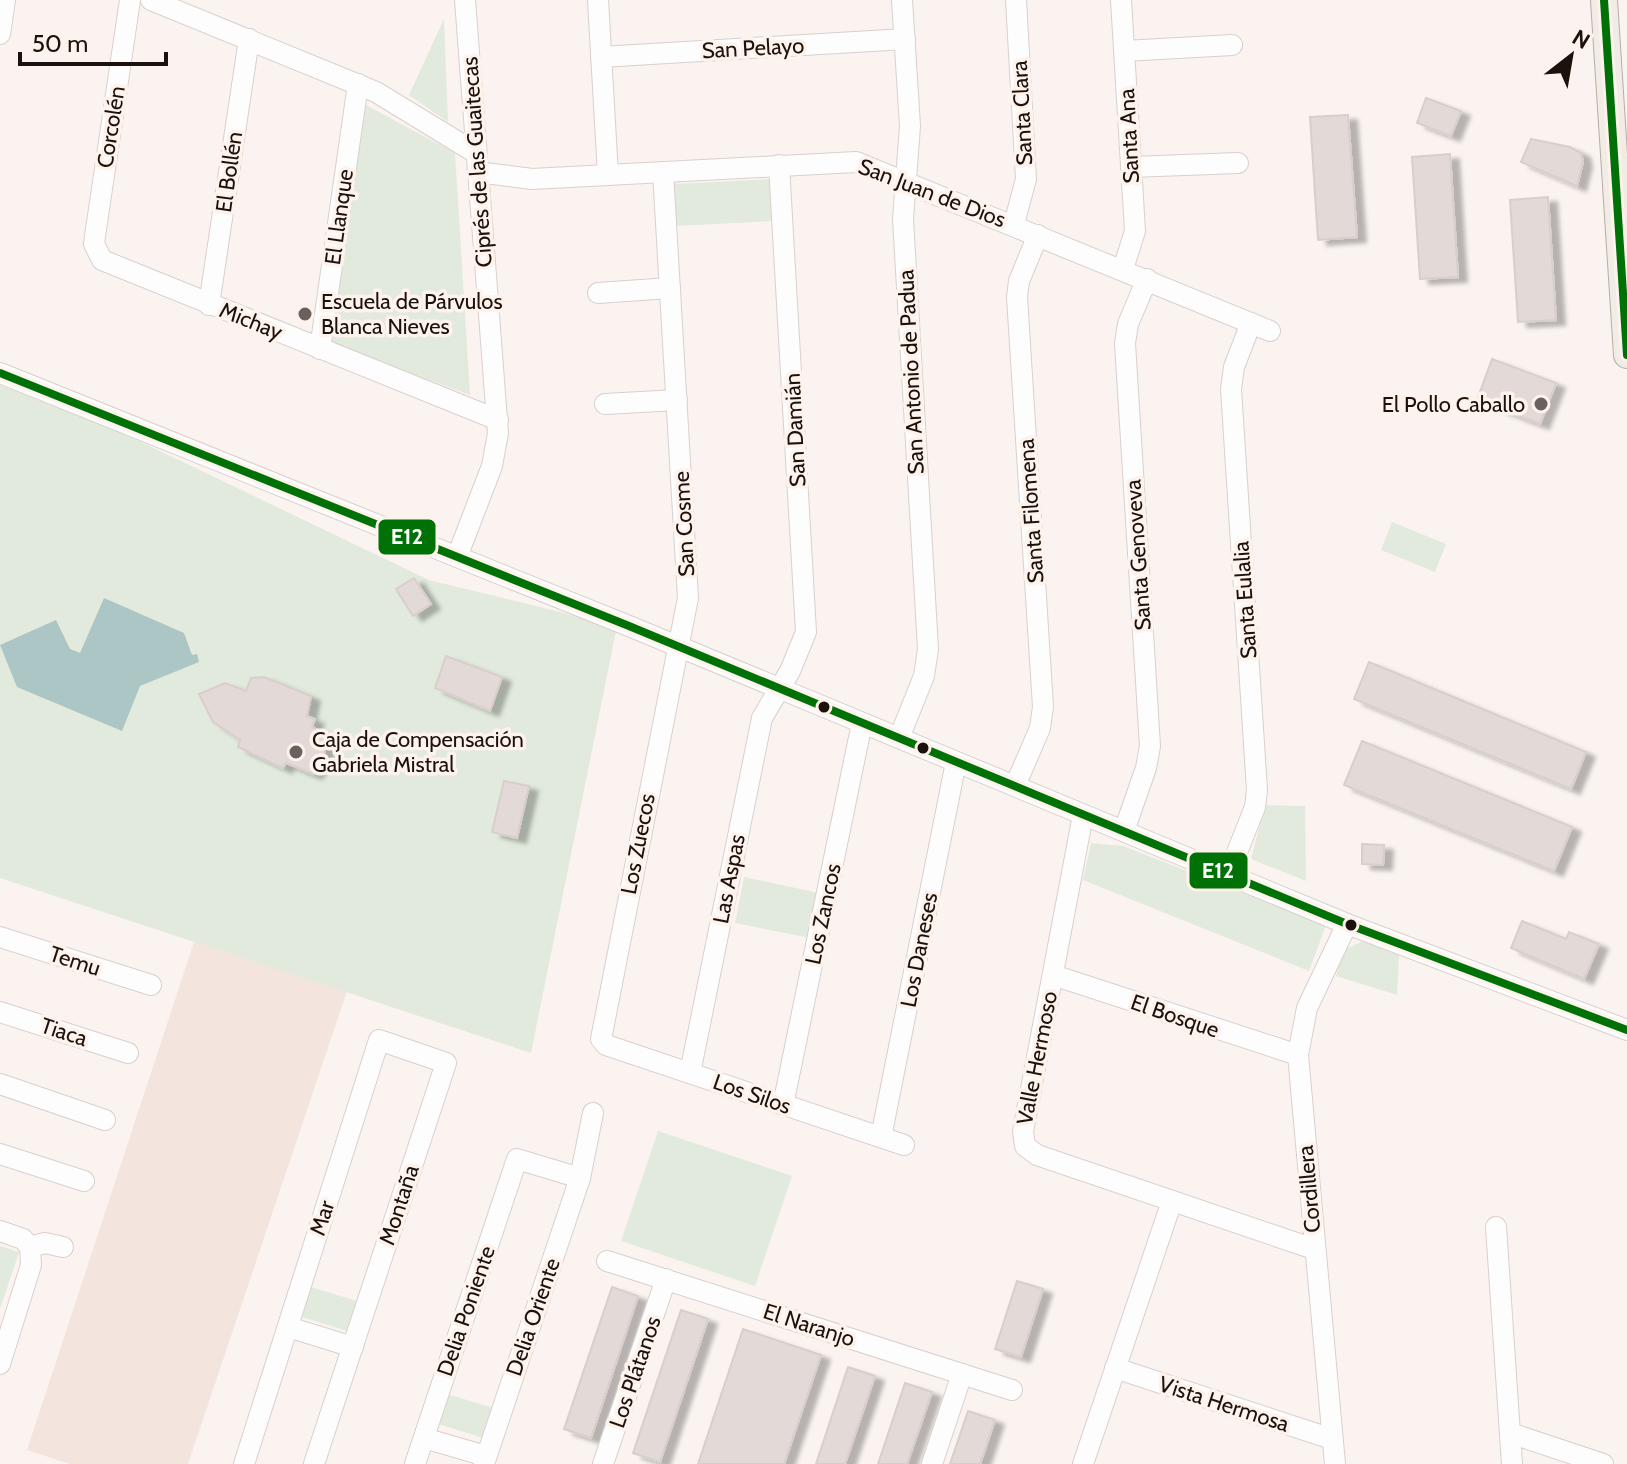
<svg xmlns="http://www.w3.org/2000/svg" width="1627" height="1464" font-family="Cabin,sans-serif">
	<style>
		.built { fill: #f3e4dd }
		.green { fill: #e2eadd }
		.water { fill: #abc6c5 }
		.building { fill: #e3d9d7; stroke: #d8cfcd; stroke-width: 2; filter: url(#shadow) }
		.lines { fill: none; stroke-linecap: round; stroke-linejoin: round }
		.minor-casing { stroke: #d9d0cc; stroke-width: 22 }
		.major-casing { stroke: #b8aea3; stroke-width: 28 }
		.minor { stroke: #fefdfd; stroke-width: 20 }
		.major { stroke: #f1ece6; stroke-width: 26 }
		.bus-1-casing { stroke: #fef2ec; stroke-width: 14 }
		.bus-1 { stroke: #007106; stroke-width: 8 }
		.poi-dot { fill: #6a615c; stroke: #fef2ec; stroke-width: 3 }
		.bus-dot { fill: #1c120d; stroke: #fef2ec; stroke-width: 3 }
		.labels { text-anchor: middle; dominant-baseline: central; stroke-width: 7; stroke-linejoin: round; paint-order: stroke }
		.street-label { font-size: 22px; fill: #1c120d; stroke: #fef2ec }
		.poi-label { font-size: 22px; fill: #1c120d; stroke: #fef2ec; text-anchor: start }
		.line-badge { stroke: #fef2ec; stroke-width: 3 }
		.badge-label { font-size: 22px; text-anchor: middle; font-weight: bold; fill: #fff }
	</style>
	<defs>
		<filter id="shadow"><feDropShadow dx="9" dy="5" stdDeviation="2" flood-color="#0004"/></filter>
	</defs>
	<rect width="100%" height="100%" fill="#faf3f0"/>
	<!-- built -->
	<polygon class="built" points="194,942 347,991 188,1464 70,1464 27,1450"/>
	<!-- green -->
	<g class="green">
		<polygon points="444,19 448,122 409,95"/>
		<polygon points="364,104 455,153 470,395 329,343"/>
		<polygon points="772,179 774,221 676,226 673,184"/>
		<polygon points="0,385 116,430 429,580 617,626 531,1053 0,878"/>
		<polygon points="1392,522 1446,544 1435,572 1381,550"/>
		<polygon points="1265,805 1305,806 1306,881 1251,859"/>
		<polygon points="1091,843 1123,846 1326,925 1309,971 1083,880"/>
		<polygon points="744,877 819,893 810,938 735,923"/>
		<polygon points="1363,941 1399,955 1397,995 1336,976 1344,950"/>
		<polygon points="658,1131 792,1176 755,1286 621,1241"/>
		<polygon points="0,1246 19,1252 0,1309"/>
		<polygon points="311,1287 357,1301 347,1331 302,1317"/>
		<polygon points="447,1394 493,1408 484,1438 438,1424"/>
	</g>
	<!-- water -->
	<polygon class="water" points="104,598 184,633 192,655 197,654 199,662 140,686 122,731 17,687 0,645 56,620 70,649 80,653"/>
	<!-- building -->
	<g class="building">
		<polygon points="1426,98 1461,111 1451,136 1417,123"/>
		<polygon points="1348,115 1357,237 1318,240 1310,117"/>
		<polygon points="1531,139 1570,147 1581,153 1583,162 1577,186 1521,162"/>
		<polygon points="1450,154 1458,277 1420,279 1412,157"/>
		<polygon points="1548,197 1556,320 1518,322 1510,200"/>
		<polygon points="1492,359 1556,383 1540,424 1477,400"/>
		<polygon points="414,578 431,604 413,616 396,589"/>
		<polygon points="446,656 502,677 490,711 435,688"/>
		<polygon points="1369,662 1586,752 1571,789 1354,699"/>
		<polygon points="264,677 311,696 307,716 315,719 312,727 328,735 323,759 313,774 286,763 283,768 238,747 240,740 213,722 199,694 225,683 246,691 251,678"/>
		<polygon points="1362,741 1572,827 1554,871 1344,785"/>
		<polygon points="504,781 529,786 517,838 492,832"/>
		<polygon points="1362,844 1384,845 1383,865 1362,864"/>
		<polygon points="1522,921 1566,939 1569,932 1599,944 1584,979 1511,948"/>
		<polygon points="1017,1281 1043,1289 1021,1357 995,1349"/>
		<polygon points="612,1287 638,1296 591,1438 564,1429"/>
		<polygon points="681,1310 708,1319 660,1462 633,1453"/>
		<polygon points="743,1329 821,1355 784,1464 698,1464"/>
		<polygon points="848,1367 875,1376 845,1464 816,1464"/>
		<polygon points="905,1383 932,1392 907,1464 878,1464"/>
		<polygon points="968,1411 995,1420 980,1464 950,1464"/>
	</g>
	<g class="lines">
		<!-- minor casing -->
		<g class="minor-casing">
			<g id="minor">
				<polyline points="130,0 95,236 94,244 102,260 498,420"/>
				<polyline points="151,0 376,92 476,153"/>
				<polyline points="598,0 608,175"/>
				<polyline points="1121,0 1135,231 1123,269"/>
				<polyline points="0,34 5,0"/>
				<polyline points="1124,51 1232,45"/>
				<polyline points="601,57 905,39"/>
				<polyline points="1131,167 1238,163"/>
				<polyline points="477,172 532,179 856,162 1270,331"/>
				<polyline points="663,172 688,598 601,1039 606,1045 904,1145"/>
				<polyline points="1014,224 1026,179 1016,0"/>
				<polyline points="598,293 670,288"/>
				<polyline points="209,305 249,39"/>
				<polyline points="320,349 358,84"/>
				<polyline points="0,373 629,626 1347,924 1627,1030"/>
				<polyline points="605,404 677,400"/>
				<polyline points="457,557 492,466 498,433 465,0"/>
				<polyline points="899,738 924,676 928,649 903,219 910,126 902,0"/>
				<polyline points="1015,786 1040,728 1043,707 1017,297 1019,281 1038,235"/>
				<polyline points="1083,815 1023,1131 1025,1146 1037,1155 1314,1249"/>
				<polyline points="1124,831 1146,768 1150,746 1125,343 1128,324 1147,279"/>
				<polyline points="1228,875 1255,807 1257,790 1231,389 1234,367 1251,323"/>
				<polyline points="0,937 151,985"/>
				<polyline points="1053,975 1298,1055"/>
				<polyline points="0,1012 128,1053"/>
				<polyline points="690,1073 762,718 790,671 806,632 779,165"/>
				<polyline points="0,1084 105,1120"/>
				<polyline points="783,1105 862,723"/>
				<polyline points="881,1137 956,762"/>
				<polyline points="0,1154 84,1181"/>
				<polyline points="1496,1227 1512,1464"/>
				<polyline points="0,1231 23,1239 30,1247"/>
				<polyline points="30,1247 45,1243 63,1247"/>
				<polyline points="607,1261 1012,1390"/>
				<polyline points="288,1327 353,1347"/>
				<polyline points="0,1364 31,1265 30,1247"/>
				<polyline points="1115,1368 1332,1439"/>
				<polyline points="1510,1433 1603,1464"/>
				<polyline points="424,1438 486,1456"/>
				<polyline points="244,1464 379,1040 446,1063 314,1464"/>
				<polyline points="415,1464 517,1159 580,1178"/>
				<polyline points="484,1464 580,1178 593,1113"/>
				<polyline points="603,1464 666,1279"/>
				<polyline points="932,1464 962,1374"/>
				<polyline points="1083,1464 1172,1201"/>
				<polyline points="1335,1464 1298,1055 1307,1008 1347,924"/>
			</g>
		</g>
		<!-- major casing -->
		<g class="major-casing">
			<polyline id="major" points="1604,0 1627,355"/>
		</g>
		<!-- minor -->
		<use href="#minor" class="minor"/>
		<!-- major -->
		<use href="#major" class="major"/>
		<!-- bus-1 casing -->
		<g class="bus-1-casing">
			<g id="bus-1">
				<polyline points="1604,0 1627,355"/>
				<polyline points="0,373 629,626 1347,924 1627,1030"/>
			</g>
		</g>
		<!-- bus-1 -->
		<use href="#bus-1" class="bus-1"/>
	</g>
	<!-- markers -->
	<g class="poi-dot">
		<circle cx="305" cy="314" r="8"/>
		<circle cx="1541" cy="404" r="8"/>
		<circle cx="296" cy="752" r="8"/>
	</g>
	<g class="bus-dot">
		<circle cx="824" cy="707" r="7"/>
		<circle cx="923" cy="748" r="7"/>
		<circle cx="1351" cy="925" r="7"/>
	</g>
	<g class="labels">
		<!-- street labels -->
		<g class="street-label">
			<text transform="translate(753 48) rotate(-3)">San Pelayo</text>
			<text transform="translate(1022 113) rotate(-93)">Santa Clara</text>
			<text transform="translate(111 127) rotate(-81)">Corcolén</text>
			<text transform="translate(1129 136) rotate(-93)">Santa Ana</text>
			<text transform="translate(477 162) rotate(-94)">Ciprés de las Guaitecas</text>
			<text transform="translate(229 172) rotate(-82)">El Bollén</text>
			<text transform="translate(932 193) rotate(21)">San Juan de Dios</text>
			<text transform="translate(339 217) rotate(-82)">El Llanque</text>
			<text transform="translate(251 321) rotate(22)">Michay</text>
			<text transform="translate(911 372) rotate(-93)">San Antonio de Padua</text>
			<text transform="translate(795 430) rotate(-93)">San Damián</text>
			<text transform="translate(1031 511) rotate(-94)">Santa Filomena</text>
			<text transform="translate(684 524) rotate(-93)">San Cosme</text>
			<text transform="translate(1138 555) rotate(-94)">Santa Genoveva</text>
			<text transform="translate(1245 600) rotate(-94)">Santa Eulalia</text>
			<text transform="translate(638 844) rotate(-79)">Los Zuecos</text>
			<text transform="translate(729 879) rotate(-79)">Las Aspas</text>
			<text transform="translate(823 914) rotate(-78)">Los Zancos</text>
			<text transform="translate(919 950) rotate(-79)">Los Daneses</text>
			<text transform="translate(75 961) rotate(18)">Temu</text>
			<text transform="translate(1175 1016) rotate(19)">El Bosque</text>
			<text transform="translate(64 1032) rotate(18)">Tiaca</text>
			<text transform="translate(1037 1058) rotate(-79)">Valle Hermoso</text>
			<text transform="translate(752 1094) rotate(19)">Los Silos</text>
			<text transform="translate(1309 1189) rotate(-95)">Cordillera</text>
			<text transform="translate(399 1205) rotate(-72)">Montaña</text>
			<text transform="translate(322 1218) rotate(-72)">Mar</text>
			<text transform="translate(466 1311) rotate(-71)">Delia Poniente</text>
			<text transform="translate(533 1317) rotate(-71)">Delia Oriente</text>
			<text transform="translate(809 1325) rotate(18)">El Naranjo</text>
			<text transform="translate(635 1372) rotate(-71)">Los Plátanos</text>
			<text transform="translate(1224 1404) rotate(18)">Vista Hermosa</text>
		</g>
		<!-- poi labels -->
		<g class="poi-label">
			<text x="321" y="301">Escuela de Párvulos<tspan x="321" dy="25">Blanca Nieves</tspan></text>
			<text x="1525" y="404" text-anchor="end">El Pollo Caballo</text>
			<text x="312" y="739">Caja de Compensación<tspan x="312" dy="25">Gabriela Mistral</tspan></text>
		</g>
	</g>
	<g class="line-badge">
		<rect x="377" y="518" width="60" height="38" rx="8" fill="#007106"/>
		<rect x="1188" y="851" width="61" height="39" rx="8" fill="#007106"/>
	</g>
	<g class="badge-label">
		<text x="407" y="544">E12</text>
		<text x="1218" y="878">E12</text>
	</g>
	<!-- north arrow -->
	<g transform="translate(1571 56) rotate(31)" stroke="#fef2ec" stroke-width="6" paint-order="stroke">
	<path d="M0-6L14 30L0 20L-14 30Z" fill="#1c120d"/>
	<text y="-12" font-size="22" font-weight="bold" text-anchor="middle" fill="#1c120d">N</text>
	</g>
	<!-- scale -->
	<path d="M20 52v12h146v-12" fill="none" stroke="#1c120d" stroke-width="4"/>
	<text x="32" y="52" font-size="24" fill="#1c120d" stroke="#fef2ec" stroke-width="6" paint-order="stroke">50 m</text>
</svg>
